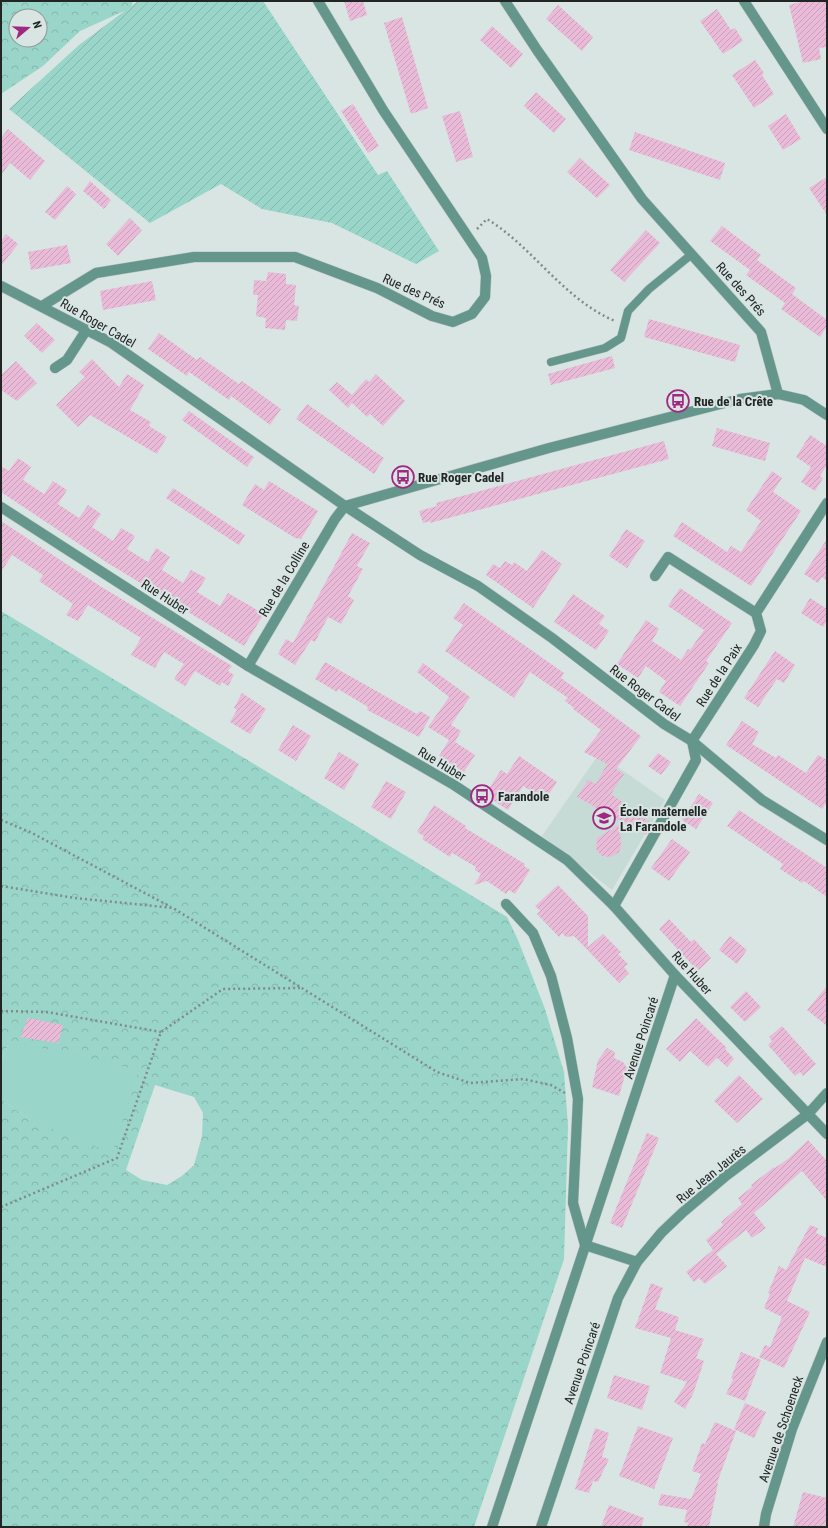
<svg xmlns="http://www.w3.org/2000/svg" width="828" height="1528" font-family="'Roboto Condensed',sans-serif">
	<style>
		.built { fill: #c6dbd6 }
		.forest { fill: url(#forest-crowns); fill-rule: evenodd }
		.park { fill: #99d5c8 }
		.garden { fill: url(#garden-furrows) }
		.building { fill: url(#building-hatch) }
		.lines { fill: none; stroke-linecap: round; stroke-linejoin: round }
		.service-casing { stroke: #b7c3c0; stroke-width: 9 }
		.minor-casing { stroke: #b7c3c0; stroke-width: 11 }
		.path { stroke: #828b89; stroke-width: 2.5; stroke-dasharray: 2 3; stroke-linecap: butt }
		.service { stroke: #64968b; stroke-width: 8 }
		.minor { stroke: #64968b; stroke-width: 10 }
		.labels { text-anchor: middle; dominant-baseline: central; stroke-width: 4; stroke-linejoin: round; paint-order: stroke }
		.street-label { font-size: 13px; fill: #212625; stroke: #d8e5e2 }
		.poi-label { font-size: 13px; font-weight: bold; fill: #212625; stroke: #d8e5e2; text-anchor: start }
	</style>
	<defs>
		<pattern id="forest-crowns" width="20" height="18" patternUnits="userSpaceOnUse"><rect width="20" height="18" fill="#99d5c8"/><path d="M2 6a3 3 0 1 1 6 0M12 15a3 3 0 1 1 6 0" fill="none" stroke="#84b7ac"/></pattern>
		<pattern id="garden-furrows" width="10" height="10" patternUnits="userSpaceOnUse"><rect width="10" height="10" fill="#99d5c8"/><path d="M-1 1l2-2M0 10L10 0M9 11l2-2" fill="none" stroke="#84b7ac"/></pattern>
		<pattern id="building-hatch" width="6" height="6" patternUnits="userSpaceOnUse"><rect width="6" height="6" fill="#eabbd8"/><path d="M-1 1l2-2M0 6l6-6M5 7l2-2" fill="none" stroke="#c8a1b9"/></pattern>
	</defs>
	<rect width="100%" height="100%" fill="#d8e5e2"/>
	<!-- built -->
	<polygon class="built" points="599,754 665,800 612,890 542,836"/>
	<!-- forest -->
	<g class="forest">
		<path d="M1,1h132l-2,7 -51,23 -37,35 -42,28zM16,16h24v24h-24z"/>
		<path d="M1,611l506,306 11,23 27,69 19,63 4,54 -4,133 -90,268h-473v-428l29,21 -20,-79 -9,21zM155,1085l39,12 9,16 -1,23 -8,29 -12,11 -15,9 -25,-5 -16,-10z"/>
	</g>
	<!-- park -->
	<polygon class="park" points="10,1041 139,1070 112,1153 30,1120 1,1099 1,1062"/>
	<!-- garden -->
	<polygon class="garden" points="138,1 263,1 378,175 387,171 439,251 416,264 332,223 262,209 221,184 150,223 9,109 79,45"/>
	<!-- building -->
	<g class="building">
		<polygon points="344,1 363,1 367,15 350,21"/>
		<polygon points="804,1 827,1 827,47 819,48 821,59 803,63 789,5"/>
		<polygon points="558,5 593,37 582,51 546,19"/>
		<polygon points="717,9 731,30 735,28 743,41 723,54 700,21"/>
		<polygon points="402,17 428,108 411,114 384,23"/>
		<polygon points="492,26 523,54 511,68 480,40"/>
		<polygon points="755,60 764,73 762,75 774,94 754,108 732,75"/>
		<polygon points="536,92 566,119 554,133 524,106"/>
		<polygon points="353,104 379,146 368,153 341,111"/>
		<polygon points="460,111 473,157 456,162 442,116"/>
		<polygon points="786,114 801,139 783,150 768,126"/>
		<polygon points="8,129 45,161 30,180 10,163 1,175 1,138"/>
		<polygon points="635,132 725,163 720,180 629,150"/>
		<polygon points="580,158 610,185 597,198 567,172"/>
		<polygon points="827,177 827,215 809,188"/>
		<polygon points="90,181 111,200 104,209 83,191"/>
		<polygon points="67,186 76,194 55,220 45,212"/>
		<polygon points="130,218 142,230 118,256 106,244"/>
		<polygon points="722,226 761,255 757,260 796,288 792,294 827,320 827,326 820,337 781,309 785,303 746,275 750,270 710,241"/>
		<polygon points="646,230 660,243 624,282 610,270"/>
		<polygon points="6,234 18,244 1,266 1,241"/>
		<polygon points="67,245 71,263 31,270 28,252"/>
		<polygon points="268,272 286,274 286,284 296,285 294,305 299,306 297,321 286,320 285,330 265,328 266,318 256,316 258,295 253,295 254,280 266,281"/>
		<polygon points="152,281 156,300 103,310 100,291"/>
		<polygon points="649,319 740,345 735,362 644,337"/>
		<polygon points="37,323 55,340 42,353 24,336"/>
		<polygon points="159,333 197,360 200,357 239,384 242,381 281,409 270,425 231,396 229,400 189,372 187,376 148,349"/>
		<polygon points="612,356 615,368 551,385 548,374"/>
		<polygon points="92,359 119,387 127,374 144,385 130,410 151,422 149,426 167,437 157,454 90,415 78,427 56,405 85,377 79,372"/>
		<polygon points="16,361 37,383 17,401 1,390 1,375"/>
		<polygon points="376,374 405,401 383,426 370,414 367,417 352,403 348,408 329,390 337,382 352,395 366,379 369,382"/>
		<polygon points="307,404 384,458 374,474 296,419"/>
		<polygon points="189,411 254,457 247,467 182,420"/>
		<polygon points="717,428 770,443 765,461 712,446"/>
		<polygon points="810,435 827,446 827,465 820,476 823,478 815,491 801,482 811,467 796,457"/>
		<polygon points="664,441 669,459 430,523 430,521 423,523 419,511 437,506 436,503"/>
		<polygon points="18,458 31,467 23,480 44,494 53,481 67,490 58,504 79,518 88,505 94,509 101,514 92,527 113,541 121,528 135,536 127,549 148,562 156,548 170,557 162,570 183,583 191,570 206,578 197,592 220,606 228,593 264,614 244,646 106,562 1,492 1,466 9,471"/>
		<polygon points="772,471 782,478 773,492 801,511 751,586 673,536 682,522 727,552 731,546 741,552 761,521 746,510"/>
		<polygon points="269,481 318,511 301,539 295,538 242,505 255,484 264,490"/>
		<polygon points="173,488 245,535 239,545 166,498"/>
		<polygon points="1,521 100,586 232,666 228,671 234,675 228,686 222,682 220,686 195,671 185,686 174,679 184,664 164,652 155,668 131,655 141,638 88,605 78,621 66,615 73,604 39,581 43,575 12,555 1,572"/>
		<polygon points="626,529 645,541 627,568 609,556"/>
		<polygon points="352,533 370,543 357,566 363,569 348,596 354,600 341,624 328,617 315,642 311,640 295,665 278,654 286,639 293,643"/>
		<polygon points="827,539 827,581 822,577 818,583 804,574"/>
		<polygon points="542,550 562,564 533,608 486,575 493,564 500,568 505,561 512,565 514,562 527,571"/>
		<polygon points="680,588 732,623 706,661 709,663 680,706 659,692 666,681 646,666 638,678 617,664 646,620 659,629 652,641 681,660 688,649 690,650 704,630 668,606"/>
		<polygon points="573,594 605,616 599,624 609,631 596,650 554,622"/>
		<polygon points="810,598 827,609 827,621 823,627 801,613"/>
		<polygon points="464,603 564,673 561,678 641,736 616,769 624,774 611,794 652,824 646,835 577,797 588,780 596,784 607,764 584,752 601,730 573,709 574,708 565,701 568,698 530,672 514,698 445,651 463,625 453,618"/>
		<polygon points="775,651 795,665 784,683 777,679 758,707 744,698"/>
		<polygon points="325,662 417,714 420,711 430,717 419,737 367,710 368,707 338,689 337,692 315,679"/>
		<polygon points="423,663 470,697 451,725 461,731 455,742 475,755 464,772 439,756 449,740 428,727 449,697 417,672"/>
		<polygon points="242,693 266,709 250,734 230,722 237,710 234,708"/>
		<polygon points="742,721 759,732 752,744 776,758 778,755 806,773 818,755 827,760 827,802 822,809 726,745"/>
		<polygon points="293,725 311,736 296,761 278,750"/>
		<polygon points="339,752 359,764 344,790 324,778"/>
		<polygon points="658,753 671,762 661,775 648,766"/>
		<polygon points="519,756 557,782 545,800 523,786 508,810 485,795 501,770 507,774"/>
		<polygon points="386,781 406,792 391,819 371,807"/>
		<polygon points="699,794 713,803 696,829 682,820"/>
		<polygon points="434,805 466,826 465,828 525,864 524,866 530,870 515,894 509,890 506,894 487,881 474,885 481,874 475,870 476,867 452,853 450,857 422,839 424,836 417,832"/>
		<polygon points="739,810 827,868 827,897 804,881 802,883 780,869 783,864 727,826"/>
		<polygon points="620,824 621,847 619,852 611,857 602,856 596,849 597,838"/>
		<polygon points="672,839 690,852 669,881 651,868"/>
		<polygon points="558,885 588,916 588,947 603,934 621,952 618,954 628,964 624,967 629,973 619,983 574,936 566,937 562,933 559,937 537,914 540,911 535,906"/>
		<polygon points="669,919 691,942 694,939 711,958 699,970 696,967 695,968 659,929"/>
		<polygon points="730,936 747,950 737,964 719,950"/>
		<polygon points="827,986 827,1026 807,1010"/>
		<polygon points="746,991 761,1007 745,1022 730,1007"/>
		<polygon points="28,1018 63,1025 58,1043 20,1037"/>
		<polygon points="696,1018 727,1048 725,1049 734,1059 727,1067 717,1058 708,1067 690,1051 680,1062 666,1049"/>
		<polygon points="782,1026 816,1064 803,1076 800,1072 795,1076 768,1045 772,1041 769,1037"/>
		<polygon points="607,1048 615,1052 614,1058 623,1062 627,1068 619,1096 592,1087 598,1060"/>
		<polygon points="739,1075 763,1099 737,1123 714,1101"/>
		<polygon points="647,1133 659,1138 622,1228 610,1223"/>
		<polygon points="808,1140 827,1161 827,1201 802,1171 754,1213 766,1228 752,1238 746,1230 716,1254 727,1266 725,1268 705,1284 699,1278 694,1282 686,1272 713,1250 706,1240 723,1225 721,1222 742,1204 738,1198 752,1187 751,1185 774,1167 775,1168 789,1158"/>
		<polygon points="810,1225 818,1228 816,1233 827,1238 827,1267 805,1258 787,1301 810,1312 784,1368 759,1357 765,1345 770,1347 782,1317 764,1308 770,1294 768,1293 779,1266 786,1270"/>
		<polygon points="651,1283 663,1288 655,1309 679,1317 675,1330 704,1339 696,1358 704,1361 693,1394 685,1409 674,1402 687,1382 660,1373 671,1338 635,1328"/>
		<polygon points="741,1352 761,1360 745,1401 726,1394 733,1379 731,1378"/>
		<polygon points="614,1375 650,1386 642,1410 607,1398"/>
		<polygon points="745,1403 766,1412 754,1438 734,1429"/>
		<polygon points="715,1422 736,1431 717,1483 718,1483 709,1527 687,1526 688,1523 684,1522 687,1510 658,1505 661,1494 691,1499 701,1474 692,1471 702,1443 705,1444"/>
		<polygon points="638,1426 673,1438 654,1489 619,1476"/>
		<polygon points="595,1428 609,1433 602,1457 609,1459 598,1482 593,1481 589,1493 575,1489"/>
		<polygon points="803,1492 827,1498 827,1527 793,1527"/>
		<polygon points="609,1505 644,1518 641,1527 601,1527"/>
	</g>
	<g class="lines">
		<!-- service casing -->
		<g class="service-casing">
			<polyline id="service" points="551,362 605,348 621,338 628,311 649,289 692,254"/>
		</g>
		<!-- minor casing -->
		<g class="minor-casing">
			<g id="minor">
				<polyline points="505,1 537,50 642,199 761,332 778,394"/>
				<polyline points="744,1 827,129"/>
				<polyline points="1,286 110,342 345,506 420,555 478,586 552,638 664,724 692,741 762,800 827,840"/>
				<polyline points="42,306 96,273 194,257 295,257 377,288 432,316 453,322 472,314 485,297 486,276 482,258 383,110 318,1"/>
				<polyline points="55,368 67,360 87,329"/>
				<polyline points="345,506 549,448 740,399 778,394 804,400 827,415"/>
				<polyline points="1,507 248,666 454,785 567,860 614,906 675,975 827,1134"/>
				<polyline points="655,576 668,557 756,613"/>
				<polyline points="248,666 335,519 345,506"/>
				<polyline points="506,904 533,933 551,976 567,1038 578,1099 573,1203 585,1245"/>
				<polyline points="614,906 696,760 692,741 754,645 761,631 756,613 827,503"/>
				<polyline points="637,1262 662,1232 682,1213 727,1175 808,1114 827,1093"/>
				<polyline points="492,1527 675,975"/>
				<polyline points="541,1527 618,1298 637,1262 585,1245"/>
				<polyline points="764,1527 766,1514 792,1429 827,1342"/>
			</g>
		</g>
		<!-- path -->
		<g class="path">
			<path d="M477,229l10,-10c46,28 76,80 128,102"/>
			<polyline points="1,820 30,832 171,907"/>
			<polyline points="1,886 75,898 173,908 437,1072 470,1083 523,1079 551,1085 565,1093"/>
			<polyline points="1,1011 47,1012 161,1032"/>
			<polyline points="1,1207 117,1158 161,1032 223,989 300,988"/>
		</g>
		<!-- service -->
		<use href="#service" class="service"/>
		<!-- minor -->
		<use href="#minor" class="minor"/>
	</g>
	<!-- icons -->
	<defs>
		<g id="bus-ring" transform="scale(1.15)"><circle r="9.5" fill="#d8e5e2" stroke="#9f2880" stroke-width="1.5"/><path d="M-5-6H5V4H4V6H2V4H-2V6H-4V4H-5ZM-3.5-4V0h7V-4ZM-3.5 1.2v1.5H-2V1.2ZM2 1.2v1.5H3.5V1.2Z" fill="#9f2880"/></g>
		<g id="school-ring" transform="scale(1.15)"><circle r="9.5" fill="#d8e5e2" stroke="#9f2880" stroke-width="1.5"/><path d="M0-5L7-2L0 1L-7-2ZM-4 1L0 2.5L4 1V4Q0 6-4 4Z" fill="#9f2880"/></g>
	</defs>
	<g fill-rule="evenodd">
		<use href="#bus-ring" x="678" y="401"/>
		<use href="#bus-ring" x="403" y="477"/>
		<use href="#bus-ring" x="482" y="796"/>
		<use href="#school-ring" x="604" y="818"/>
	</g>
	<g class="labels">
		<!-- street labels -->
		<g class="street-label">
			<text transform="translate(741 289) rotate(48)">Rue des Prés</text>
			<text transform="translate(414 291) rotate(24)">Rue des Prés</text>
			<text transform="translate(98 323) rotate(30)">Rue Roger Cadel</text>
			<text transform="translate(284 579) rotate(-59)">Rue de la Colline</text>
			<text transform="translate(165 597) rotate(33)">Rue Huber</text>
			<text transform="translate(719 675) rotate(-57)">Rue de la Paix</text>
			<text transform="translate(645 693) rotate(37)">Rue Roger Cadel</text>
			<text transform="translate(442 764) rotate(31)">Rue Huber</text>
			<text transform="translate(692 973) rotate(48)">Rue Huber</text>
			<text transform="translate(641 1038) rotate(-72)">Avenue Poincaré</text>
			<text transform="translate(711 1174) rotate(-39)">Rue Jean Jaurès</text>
			<text transform="translate(582 1363) rotate(-71)">Avenue Poincaré</text>
			<text transform="translate(781 1429) rotate(-71)">Avenue de Schoeneck</text>
		</g>
		<!-- poi labels -->
		<g class="poi-label">
			<text x="694" y="401">Rue de la Crête</text>
			<text x="418" y="477">Rue Roger Cadel</text>
			<text x="498" y="796">Farandole</text>
			<text x="620" y="811">École maternelle<tspan x="620" dy="15">La Farandole</tspan></text>
		</g>
	</g>
	<!-- border -->
	<rect width="828" height="1528" fill="none" stroke="#212625" stroke-width="4"/>
	<!-- north arrow -->
	<g transform="translate(28 28) rotate(71)"><circle r="19" fill="#d8e5e2" stroke="#8f9996"/>
	<path d="M0-3L7 15L0 10L-7 15Z" fill="#9f2880"/>
	<text y="-6" font-size="11" font-weight="bold" text-anchor="middle" fill="#212625">N</text>
	</g>
</svg>
